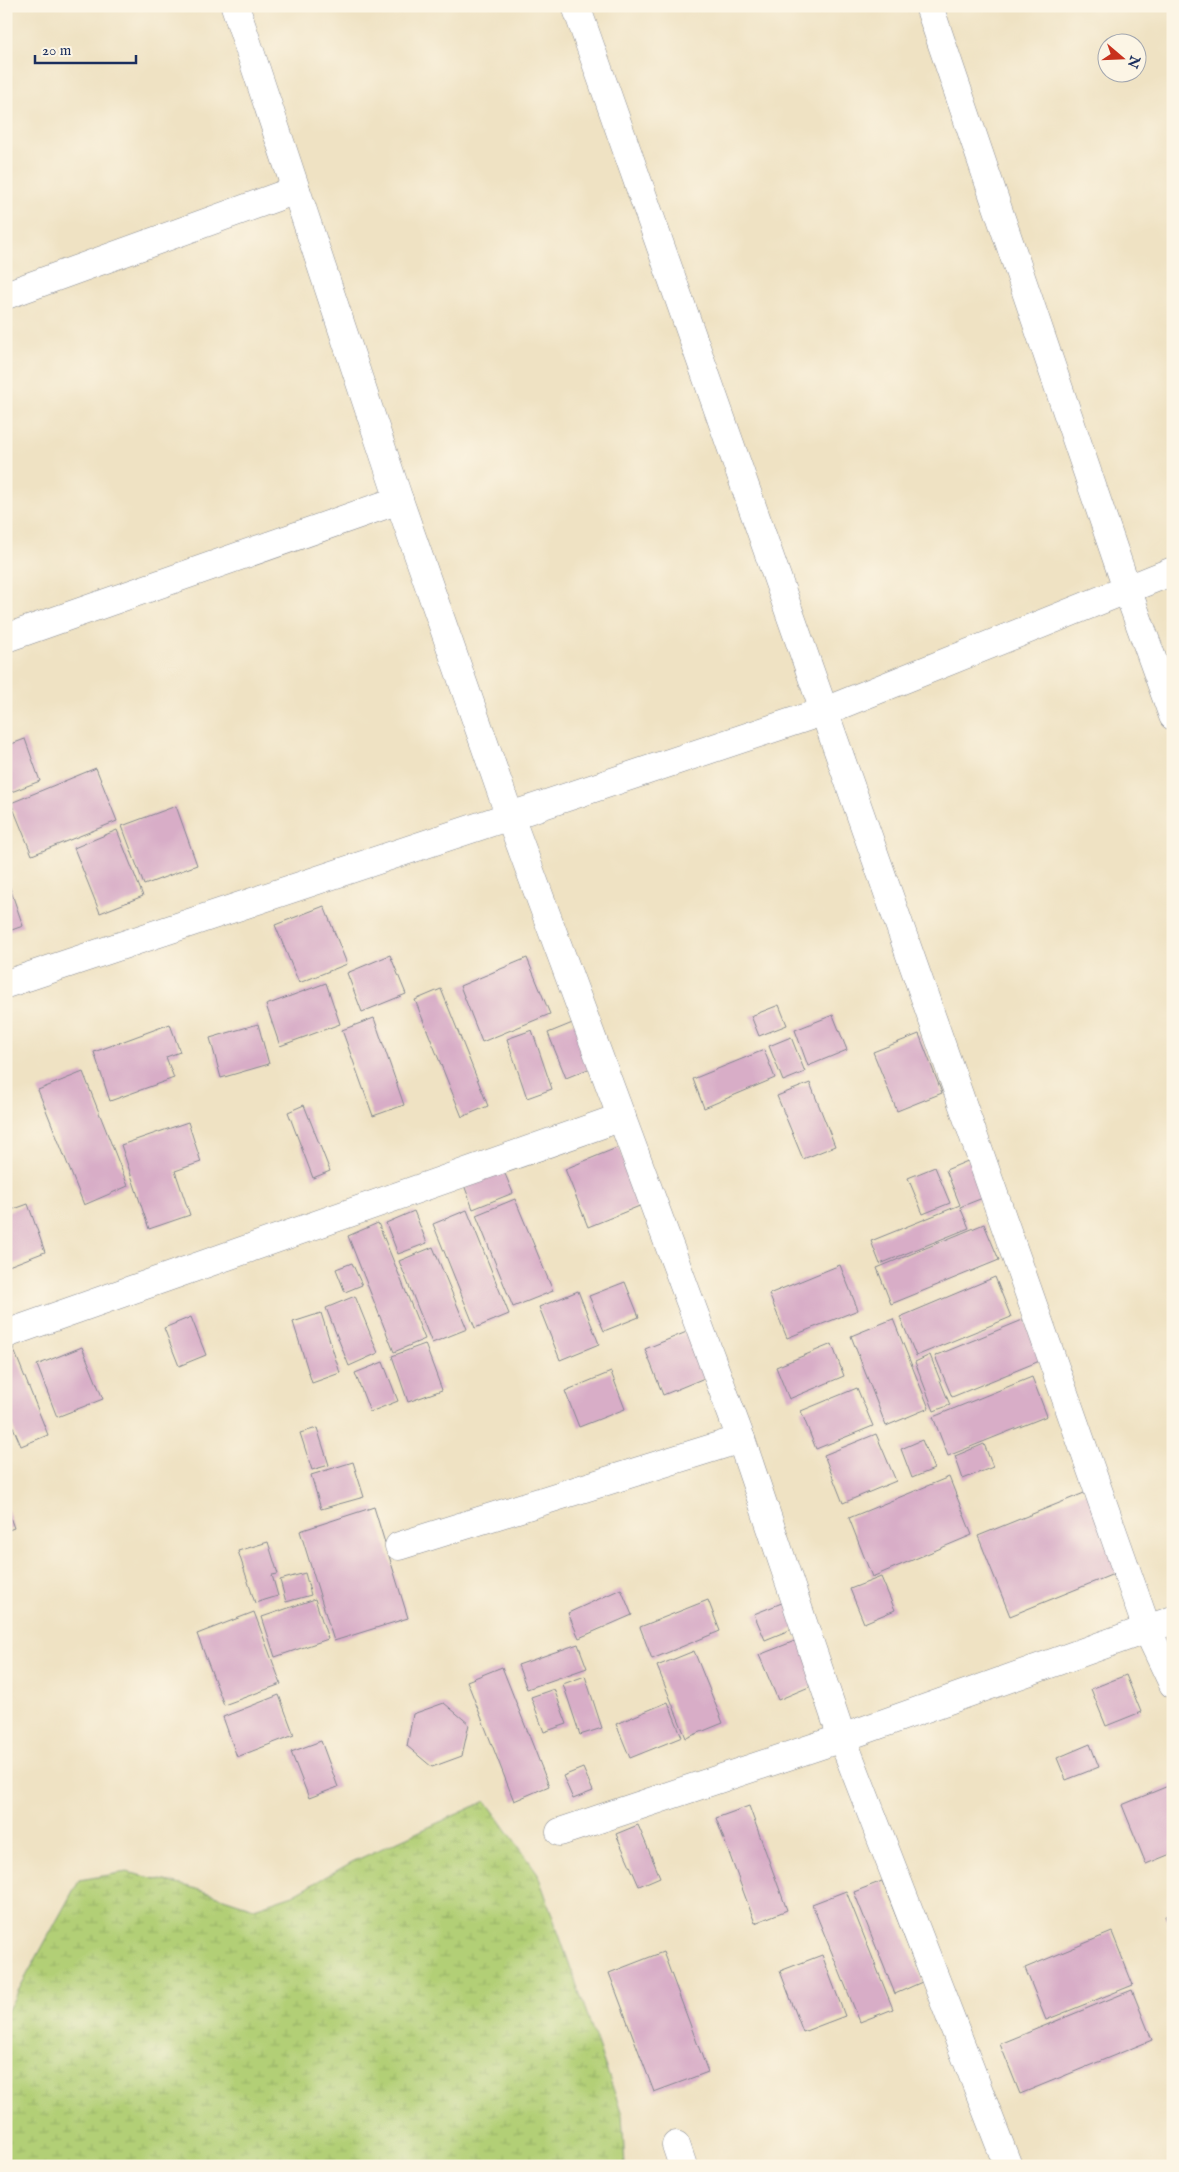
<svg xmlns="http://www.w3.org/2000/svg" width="1179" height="2172" font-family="'IM FELL English',serif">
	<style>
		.wetland { fill: url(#wetland-marsh); stroke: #667f6a }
		.building { fill: #d8adc7 }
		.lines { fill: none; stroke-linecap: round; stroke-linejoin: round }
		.minor-casing { stroke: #858890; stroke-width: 29 }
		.minor { stroke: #fff; stroke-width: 28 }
	</style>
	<defs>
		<pattern id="wetland-marsh" width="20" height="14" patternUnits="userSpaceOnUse" patternTransform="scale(1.25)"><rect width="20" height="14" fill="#b2cf76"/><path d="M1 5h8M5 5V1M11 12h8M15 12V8" fill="none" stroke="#98b268"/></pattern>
	</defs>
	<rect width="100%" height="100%" fill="#fcf5e5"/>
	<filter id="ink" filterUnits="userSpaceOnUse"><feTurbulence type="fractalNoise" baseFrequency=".02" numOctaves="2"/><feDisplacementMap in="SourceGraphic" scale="10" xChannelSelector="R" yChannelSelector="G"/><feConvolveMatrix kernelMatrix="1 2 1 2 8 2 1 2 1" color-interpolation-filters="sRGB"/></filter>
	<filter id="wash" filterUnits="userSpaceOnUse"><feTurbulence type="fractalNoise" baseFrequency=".0096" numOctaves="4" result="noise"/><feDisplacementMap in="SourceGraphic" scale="20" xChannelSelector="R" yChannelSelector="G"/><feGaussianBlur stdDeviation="1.12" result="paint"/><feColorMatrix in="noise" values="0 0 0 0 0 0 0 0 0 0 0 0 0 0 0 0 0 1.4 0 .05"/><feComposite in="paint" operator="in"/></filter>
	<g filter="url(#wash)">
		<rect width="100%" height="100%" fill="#efe2c3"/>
		<!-- wetland -->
		<polygon class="wetland" points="486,1801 537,1872 622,2114 625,2166 6,2166 6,2013 79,1880 127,1872 190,1887 254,1908 293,1895 352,1862"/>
		<g id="blocks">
			<!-- building -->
			<g class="building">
				<polygon points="25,739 40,781 6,794 6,746"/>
				<polygon points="96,768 117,821 32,855 11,803"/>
				<polygon points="176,806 197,865 144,885 122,826"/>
				<polygon points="117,830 143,896 100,913 74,848"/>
				<polygon points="9,885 23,926 6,932 6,887"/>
				<polygon points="324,906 347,964 299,983 275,925"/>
				<polygon points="390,955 406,994 362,1012 347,973"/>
				<polygon points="527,958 550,1014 482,1042 460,986"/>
				<polygon points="326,983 340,1024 280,1046 266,1005"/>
				<polygon points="441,989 488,1106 462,1117 415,1000"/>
				<polygon points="779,1005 787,1025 759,1036 751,1016"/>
				<polygon points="833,1015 847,1050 808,1066 795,1030"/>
				<polygon points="374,1018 404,1105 373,1116 342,1030"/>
				<polygon points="575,1022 593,1067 566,1078 548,1033"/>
				<polygon points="170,1024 180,1052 166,1057 174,1078 110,1101 94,1052"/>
				<polygon points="258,1024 269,1064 221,1078 210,1038"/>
				<polygon points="532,1030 552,1089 527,1098 507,1039"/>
				<polygon points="919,1034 942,1093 897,1111 873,1052"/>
				<polygon points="791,1037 805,1072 783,1081 769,1046"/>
				<polygon points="764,1050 775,1078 704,1108 693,1079"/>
				<polygon points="83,1072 128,1186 84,1205 38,1090"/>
				<polygon points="810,1083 835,1146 803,1159 777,1096"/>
				<polygon points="304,1105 330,1171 313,1178 288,1112"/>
				<polygon points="188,1122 201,1162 175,1171 190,1215 149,1229 121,1145"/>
				<polygon points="619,1147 642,1205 588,1227 565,1169"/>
				<polygon points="982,1155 998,1192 960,1207 969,1228 880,1264 871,1241 960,1205 946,1170"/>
				<polygon points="935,1167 950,1203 923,1214 908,1178"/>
				<polygon points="503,1169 513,1193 473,1209 464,1185"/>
				<polygon points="515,1199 553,1291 513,1307 476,1215"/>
				<polygon points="28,1204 45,1252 6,1267 6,1212"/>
				<polygon points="467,1210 509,1314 475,1328 433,1224"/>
				<polygon points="414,1211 427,1243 398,1254 386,1223"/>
				<polygon points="378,1223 425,1339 394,1352 348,1236"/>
				<polygon points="984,1224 999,1260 891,1304 877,1268"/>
				<polygon points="433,1247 467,1329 432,1343 399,1261"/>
				<polygon points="352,1263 362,1285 345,1292 336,1269"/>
				<polygon points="840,1265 858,1310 787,1338 769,1294"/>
				<polygon points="995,1277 1011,1317 916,1356 900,1317"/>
				<polygon points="625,1282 639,1317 604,1331 589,1296"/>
				<polygon points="578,1291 599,1344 560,1360 539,1307"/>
				<polygon points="355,1296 378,1353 349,1366 326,1308"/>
				<polygon points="321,1313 340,1373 312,1383 293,1322"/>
				<polygon points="191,1317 206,1355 179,1366 164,1328"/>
				<polygon points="893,1319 929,1408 886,1426 851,1336"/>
				<polygon points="1025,1319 1042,1360 952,1397 935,1356"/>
				<polygon points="689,1331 707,1377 663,1395 645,1349"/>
				<polygon points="425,1344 442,1390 408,1402 392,1356"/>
				<polygon points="832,1344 844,1376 789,1399 776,1367"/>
				<polygon points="12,1345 48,1435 21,1446 6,1410 6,1347"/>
				<polygon points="82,1347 103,1399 57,1417 37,1365"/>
				<polygon points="930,1355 950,1405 934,1411 915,1362"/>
				<polygon points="383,1362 398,1401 370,1412 355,1373"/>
				<polygon points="611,1372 625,1409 579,1427 565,1391"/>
				<polygon points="1032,1377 1047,1416 948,1456 933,1417"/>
				<polygon points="857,1388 873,1426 816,1449 801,1411"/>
				<polygon points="317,1428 329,1465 312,1470 300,1433"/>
				<polygon points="876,1434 896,1481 843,1503 824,1455"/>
				<polygon points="922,1440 934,1469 912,1478 901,1449"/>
				<polygon points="984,1444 993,1467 963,1479 955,1456"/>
				<polygon points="353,1462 364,1497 321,1509 311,1475"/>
				<polygon points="949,1477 972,1535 872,1577 849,1518"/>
				<polygon points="1094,1489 1126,1569 1010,1616 978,1536"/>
				<polygon points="6,1506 14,1528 6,1531"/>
				<polygon points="374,1507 408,1618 334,1641 300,1531"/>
				<polygon points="268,1542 278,1574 272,1575 278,1596 255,1603 238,1551"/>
				<polygon points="305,1573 311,1595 286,1602 280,1580"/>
				<polygon points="881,1577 895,1610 864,1623 850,1589"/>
				<polygon points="621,1589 632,1615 579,1638 568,1613"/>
				<polygon points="797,1597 807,1623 765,1640 754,1614"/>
				<polygon points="315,1599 328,1639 275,1657 262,1617"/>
				<polygon points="708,1600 720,1631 652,1659 640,1627"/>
				<polygon points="254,1612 281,1684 224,1705 197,1634"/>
				<polygon points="810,1635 828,1679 778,1700 759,1655"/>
				<polygon points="578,1644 587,1668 527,1689 518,1665"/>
				<polygon points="694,1651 723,1723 686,1738 657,1666"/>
				<polygon points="502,1667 549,1786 514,1801 467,1681"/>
				<polygon points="1126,1675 1141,1712 1106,1726 1091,1689"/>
				<polygon points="585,1676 602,1728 580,1735 563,1684"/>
				<polygon points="554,1689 567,1724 544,1732 531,1697"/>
				<polygon points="279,1695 294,1735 237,1757 223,1717"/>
				<polygon points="668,1702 682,1737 630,1758 616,1724"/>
				<polygon points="444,1703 469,1724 462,1756 432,1767 407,1746 413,1714"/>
				<polygon points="321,1741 338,1787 309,1798 291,1752"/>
				<polygon points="1090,1744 1099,1767 1066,1780 1057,1758"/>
				<polygon points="583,1768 593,1791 573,1799 563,1776"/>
				<polygon points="1173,1784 1173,1853 1146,1864 1122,1805"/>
				<polygon points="749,1806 787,1910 755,1923 716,1818"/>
				<polygon points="638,1825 660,1877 639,1886 616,1834"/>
				<polygon points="882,1881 922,1982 895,1994 854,1892"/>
				<polygon points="846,1891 893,2009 860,2022 812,1904"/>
				<polygon points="1173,1913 1173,1935 1165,1916"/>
				<polygon points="1112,1932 1133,1985 1046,2020 1025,1968"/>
				<polygon points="663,1952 708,2072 654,2092 609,1973"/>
				<polygon points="822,1955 845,2016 803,2032 780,1971"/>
				<polygon points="1132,1990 1152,2040 1020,2094 1000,2044"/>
			</g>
		</g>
	</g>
	<g filter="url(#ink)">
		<use href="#blocks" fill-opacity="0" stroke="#858890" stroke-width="1"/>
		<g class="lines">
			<!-- minor casing -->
			<g class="minor-casing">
				<g id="minor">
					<polyline points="235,6 399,500 510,817 741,1439 842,1738 1008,2166"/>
					<polyline points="576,6 1147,1629 1173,1684"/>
					<polyline points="929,6 1127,589 1173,716"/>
					<polyline points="6,295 296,190"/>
					<polyline points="6,638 399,500"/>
					<polyline points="6,984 825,711 1173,571"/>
					<polyline points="6,1334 622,1117"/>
					<polyline points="399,1546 741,1439"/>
					<polyline points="560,1832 842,1738 1173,1620"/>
					<polyline points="676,2145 683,2166"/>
				</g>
			</g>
			<!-- minor -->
			<use href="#minor" class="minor"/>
		</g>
	</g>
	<!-- margin -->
	<rect width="1179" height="2172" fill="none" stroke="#fcf5e5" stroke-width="25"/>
	<!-- north arrow -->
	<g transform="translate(1122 58) rotate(109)"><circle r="24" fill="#fcf5e5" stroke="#a2a6af"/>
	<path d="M0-4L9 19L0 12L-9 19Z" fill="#c8321e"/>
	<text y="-8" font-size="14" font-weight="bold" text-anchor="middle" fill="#1b2f5e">N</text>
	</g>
	<!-- scale -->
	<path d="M35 55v8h101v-8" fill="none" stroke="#1b2f5e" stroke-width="2.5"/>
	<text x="42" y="55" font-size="15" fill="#1b2f5e" stroke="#fcf5e5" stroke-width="4" paint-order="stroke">20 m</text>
</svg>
